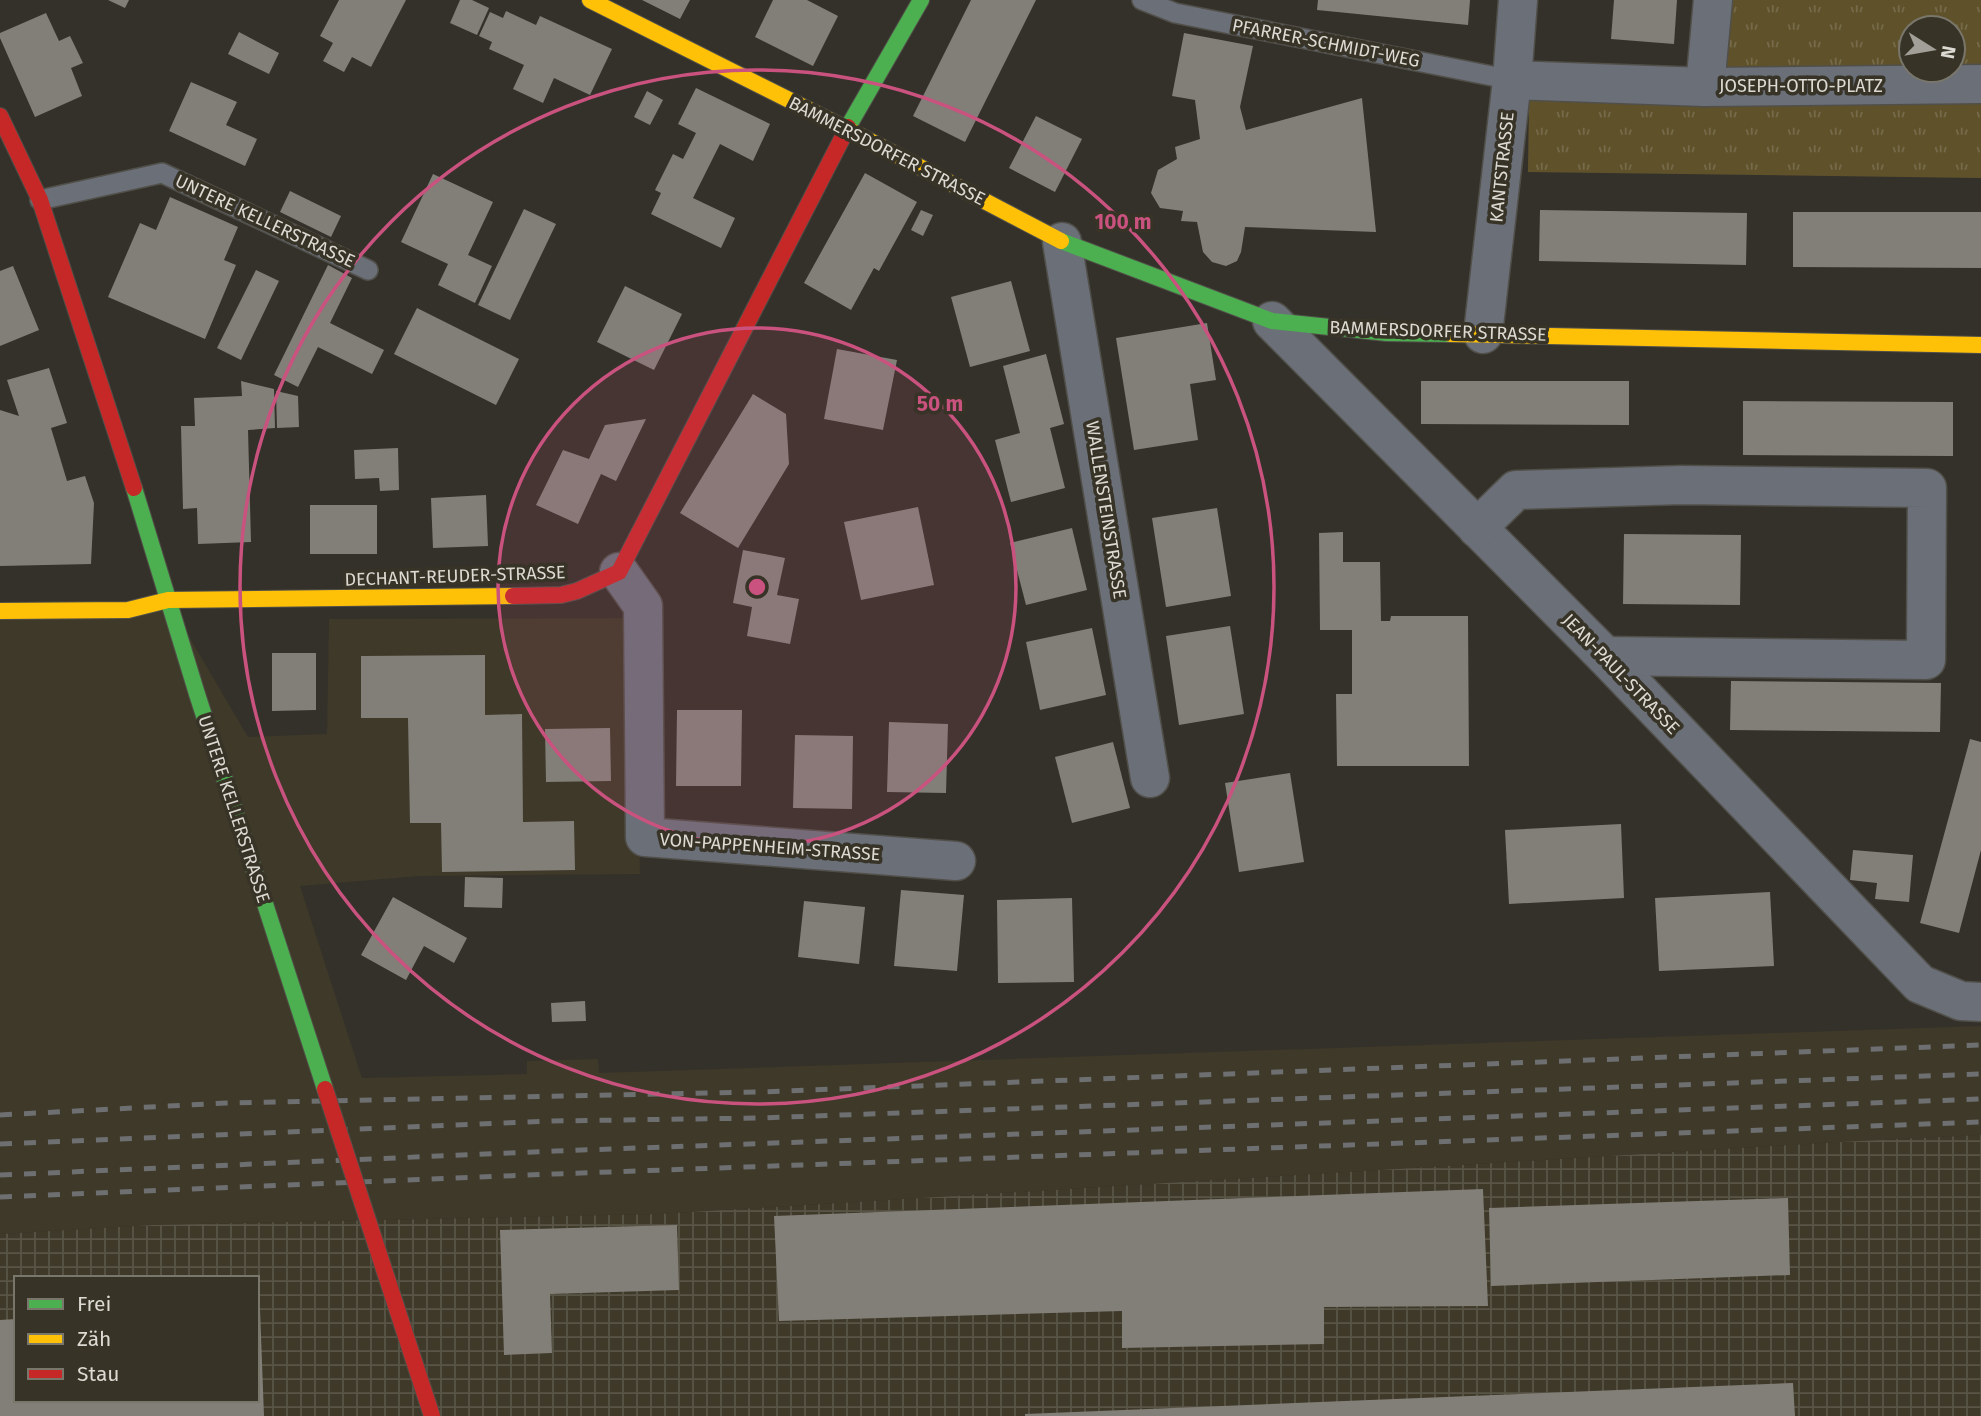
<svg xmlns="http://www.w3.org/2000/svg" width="1981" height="1416" font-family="'Fira Sans',sans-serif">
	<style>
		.built { fill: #3e3928 }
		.industrial { fill: url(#industrial-grid); fill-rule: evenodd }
		.grass { fill: url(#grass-tufts) }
		.building { fill: #827f79 }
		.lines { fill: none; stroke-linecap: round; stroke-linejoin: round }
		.lane-casing { stroke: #514f49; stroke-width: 22 }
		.street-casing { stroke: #514f49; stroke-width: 41 }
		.fast-casing { stroke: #514f49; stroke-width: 18 }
		.slow-casing { stroke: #514f49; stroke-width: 18 }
		.jam-casing { stroke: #514f49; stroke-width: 18 }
		.lane { stroke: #6a6f78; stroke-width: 19 }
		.street { stroke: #6a6f78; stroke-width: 38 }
		.fast { stroke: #4caf50; stroke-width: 16 }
		.slow { stroke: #ffc107; stroke-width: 16 }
		.jam { stroke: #c62828; stroke-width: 16 }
		.rail { stroke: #6d6f71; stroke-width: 5; stroke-dasharray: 12 12; stroke-linecap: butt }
		.fast-bridge-casing { stroke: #514f49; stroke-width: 18; stroke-linecap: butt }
		.jam-bridge-casing { stroke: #514f49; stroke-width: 18; stroke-linecap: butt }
		.fast-bridge { stroke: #4caf50; stroke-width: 16 }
		.jam-bridge { stroke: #c62828; stroke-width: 16 }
		.ring { fill: none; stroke: #ca527f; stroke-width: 3.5 }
		.labels { text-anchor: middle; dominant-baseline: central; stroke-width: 7; stroke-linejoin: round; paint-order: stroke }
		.street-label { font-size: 18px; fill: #dcdad2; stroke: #373327 }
		.centre { fill: #ca527f; stroke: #373327; stroke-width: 3.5 }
		.ring-label { font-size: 21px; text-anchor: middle; font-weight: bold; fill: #ca527f; stroke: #373327; stroke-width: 7; stroke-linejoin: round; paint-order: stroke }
	</style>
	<defs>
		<pattern id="industrial-grid" width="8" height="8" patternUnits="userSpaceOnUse" patternTransform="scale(1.75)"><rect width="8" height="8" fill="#3e3928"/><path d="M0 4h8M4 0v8" fill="none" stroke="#595546"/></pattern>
		<pattern id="grass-tufts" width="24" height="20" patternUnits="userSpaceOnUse" patternTransform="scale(1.75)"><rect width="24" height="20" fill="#5f522b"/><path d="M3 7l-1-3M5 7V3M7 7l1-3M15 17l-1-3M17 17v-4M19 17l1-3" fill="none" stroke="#756a49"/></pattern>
	</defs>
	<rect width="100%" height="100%" fill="#34312a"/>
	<!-- built -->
	<polygon class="built" points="0,604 171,606 248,737 327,734 329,619 635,618 640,874 419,876 300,886 362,1078 527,1074 527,1061 598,1059 599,1073 1981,1026 1981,1135 1839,1142 658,1214 154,1225 0,1234"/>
	<!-- industrial -->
	<path class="industrial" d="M1981,1135v281h-1981v-182l154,-9 504,-11 1181,-72zM16,1278h241v122h-241z"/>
	<!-- grass -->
	<g class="grass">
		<polygon points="1731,0 1981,0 1981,66 1953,67 1953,28 1911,28 1911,67 1724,70"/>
		<polygon points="1529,100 1981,100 1981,178 1528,172"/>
	</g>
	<!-- building -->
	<g class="building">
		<polygon points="108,0 129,0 125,8"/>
		<polygon points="339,0 406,0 371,67 352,57 344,72 323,61 333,43 320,36"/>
		<polygon points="460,0 472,0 489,8 477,35 450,23"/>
		<polygon points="642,0 690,0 680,19"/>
		<polygon points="773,0 807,0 838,16 813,66 755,37"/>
		<polygon points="971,0 1036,0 965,142 913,116"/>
		<polygon points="1318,0 1470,0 1468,25 1317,10"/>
		<polygon points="1614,0 1677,0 1674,44 1611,39"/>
		<polygon points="506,11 536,25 540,16 612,49 590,95 554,78 543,103 513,89 524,65 489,49 492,42 479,36 490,12 503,18"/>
		<polygon points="46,13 59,41 70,36 83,63 71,68 82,96 35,117 0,38 0,33"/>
		<polygon points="239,32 279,53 269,74 228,54"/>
		<polygon points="1184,33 1253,46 1240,107 1246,130 1362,98 1376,232 1245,227 1241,252 1237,261 1226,266 1212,262 1203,252 1197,222 1181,221 1183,211 1160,208 1151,193 1158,170 1177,159 1175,147 1200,139 1195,100 1172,96"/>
		<polygon points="191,82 237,102 226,125 257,139 245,166 169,131"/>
		<polygon points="696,88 770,124 753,161 720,144 693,198 735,218 721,248 651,214 661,193 655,190 673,154 683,159 696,133 678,124"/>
		<polygon points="647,91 663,100 650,125 634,117"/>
		<polygon points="1036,116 1082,139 1055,192 1009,168"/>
		<polygon points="865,173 917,202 879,271 874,268 851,310 804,283"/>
		<polygon points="433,174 493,202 468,255 492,266 475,303 438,285 448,264 401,242"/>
		<polygon points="290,191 341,216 331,237 280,212"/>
		<polygon points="170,197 238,227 224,260 236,265 205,339 108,297 140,223 156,230"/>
		<polygon points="524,209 556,224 510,320 478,305"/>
		<polygon points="921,210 933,215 923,236 911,230"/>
		<polygon points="1540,210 1747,213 1746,265 1539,261"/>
		<polygon points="1793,212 1981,212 1981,268 1793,267"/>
		<polygon points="328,265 352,278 330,323 384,350 372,374 318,347 298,387 274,375"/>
		<polygon points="13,266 39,330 0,346 0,271"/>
		<polygon points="256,270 279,281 241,360 217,348"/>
		<polygon points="1011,281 1030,351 970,367 951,297"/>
		<polygon points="625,286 682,314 654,370 597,342"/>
		<polygon points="417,308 519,359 496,405 394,354"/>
		<polygon points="1207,323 1216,380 1190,384 1198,440 1134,450 1116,338"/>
		<polygon points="837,349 897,360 883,430 824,419"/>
		<polygon points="1046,354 1064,424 1050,428 1065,488 1011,502 995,440 1020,433 1003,366"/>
		<polygon points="49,368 67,423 51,428 67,481 85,476 94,503 91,564 0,566 0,410 19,416 7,380"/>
		<polygon points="241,381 274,389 275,428 248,430 251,542 198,544 197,508 183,509 181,426 195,426 194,398 242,396"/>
		<polygon points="1421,381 1629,381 1629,425 1421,424"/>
		<polygon points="276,391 298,396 299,427 277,428"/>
		<polygon points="753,394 786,414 789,464 738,548 680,513"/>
		<polygon points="1743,401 1953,402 1953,456 1743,455"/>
		<polygon points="646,419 616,481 601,474 578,524 536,505 563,450 589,459 605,425"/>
		<polygon points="398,448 399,490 380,491 379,478 355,479 354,450"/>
		<polygon points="486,495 488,546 433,548 431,498"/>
		<rect x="310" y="505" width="67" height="49"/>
		<polygon points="918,507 934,585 861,600 844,522"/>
		<polygon points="1217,508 1231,596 1166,607 1152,518"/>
		<polygon points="1072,528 1087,590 1026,605 1010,543"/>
		<polygon points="1343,532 1343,562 1380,562 1381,621 1390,621 1391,616 1468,616 1469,766 1337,766 1336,694 1352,694 1352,630 1320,630 1319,533"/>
		<polygon points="1624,534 1741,535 1740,605 1623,604"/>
		<polygon points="743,550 785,558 777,595 799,599 790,644 747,636 752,607 733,603"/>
		<polygon points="1230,626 1244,714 1179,725 1166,636"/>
		<polygon points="1092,628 1106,695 1040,710 1026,642"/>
		<polygon points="272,653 316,653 316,710 272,711"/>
		<polygon points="485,655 485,715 522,714 523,822 574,821 575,870 442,872 441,823 410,823 408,718 361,718 361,656"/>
		<polygon points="1731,681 1941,683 1940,732 1730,730"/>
		<polygon points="677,710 742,710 741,786 676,786"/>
		<polygon points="889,722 948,724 946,793 887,792"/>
		<polygon points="610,728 611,781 546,782 545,729"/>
		<polygon points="795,735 853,736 852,809 793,808"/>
		<polygon points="1970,739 1981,742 1981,850 1959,933 1920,923"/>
		<polygon points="1113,742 1130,808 1072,823 1055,757"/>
		<polygon points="1290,773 1304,862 1239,872 1225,783"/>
		<polygon points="1621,824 1624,898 1509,904 1505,830"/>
		<polygon points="1853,850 1913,855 1909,902 1875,899 1877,883 1850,880"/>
		<polygon points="465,877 503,878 502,908 464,907"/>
		<polygon points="901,890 964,895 957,971 894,966"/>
		<polygon points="1770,892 1774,966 1659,971 1655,898"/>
		<polygon points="393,897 467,938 454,963 424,946 406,980 361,955"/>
		<polygon points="1072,898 1074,982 998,983 997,900"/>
		<polygon points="804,901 865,907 859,964 798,957"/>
		<polygon points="585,1001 586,1021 552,1022 551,1003"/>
		<polygon points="1483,1189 1488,1306 1324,1307 1324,1344 1122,1348 1122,1311 779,1321 774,1216"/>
		<polygon points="1788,1198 1790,1275 1491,1286 1489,1208"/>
		<polygon points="677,1225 679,1290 550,1294 552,1353 504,1355 500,1230"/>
		<polygon points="260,1309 264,1416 0,1416 0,1320 16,1319 16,1400 257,1400 257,1310"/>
		<polygon points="1793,1383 1795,1416 1025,1416 1025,1414"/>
	</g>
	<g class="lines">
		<!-- lane casing -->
		<g class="lane-casing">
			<g id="lane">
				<polyline points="1142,0 1175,13 1512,80"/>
				<polyline points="40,200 162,173 368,270"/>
			</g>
		</g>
		<!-- street casing -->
		<g class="street-casing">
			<g id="street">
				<polyline points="1512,80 1705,87 1981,84"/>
				<polyline points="1705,87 1713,0"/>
				<polyline points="1062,242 1150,778"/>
				<polyline points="1272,321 1605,656 1920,984 1961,1001 1981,1002"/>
				<polyline points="1483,334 1512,80 1518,0"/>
				<polyline points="1477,528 1516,490 1682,485 1927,488 1926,660 1605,656"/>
				<polyline points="619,572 643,606 645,837 956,861"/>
			</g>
		</g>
		<!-- fast casing -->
		<g class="fast-casing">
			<g id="fast">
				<polyline points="848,127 921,0"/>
				<polyline points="1061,241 1272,321 1387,333 1450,334"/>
				<polyline points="134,488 197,694"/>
			</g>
		</g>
		<!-- slow casing -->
		<g class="slow-casing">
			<g id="slow">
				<polyline points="590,0 847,129 1061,241"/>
				<polyline points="1450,334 1981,345"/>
				<polyline points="0,611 128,610 168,600 513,596"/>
			</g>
		</g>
		<!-- jam casing -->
		<g class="jam-casing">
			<g id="jam">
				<polyline points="0,116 40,200 134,488"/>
				<polyline points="513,596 561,595 577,591 619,572 848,127"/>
			</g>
		</g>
		<!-- lane -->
		<use href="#lane" class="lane"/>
		<!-- street -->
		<use href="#street" class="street"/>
		<!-- fast -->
		<use href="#fast" class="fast"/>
		<!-- slow -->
		<use href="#slow" class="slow"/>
		<!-- jam -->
		<use href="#jam" class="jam"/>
		<!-- rail -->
		<g class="rail">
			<polyline points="0,1115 226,1103 759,1092 1981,1045"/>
			<polyline points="0,1144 552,1121 759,1118 1981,1074"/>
			<polyline points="0,1175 555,1151 1981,1099"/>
			<polyline points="0,1197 554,1174 1981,1122"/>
		</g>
		<!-- fast-bridge casing -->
		<g class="fast-bridge-casing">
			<polyline id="fast-bridge" points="197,694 325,1089"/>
		</g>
		<!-- jam-bridge casing -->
		<g class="jam-bridge-casing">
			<polyline id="jam-bridge" points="325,1089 432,1416"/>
		</g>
		<!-- fast-bridge -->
		<use href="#fast-bridge" class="fast-bridge"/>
		<!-- jam-bridge -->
		<use href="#jam-bridge" class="jam-bridge"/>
	</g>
	<!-- distance rings -->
	<circle cx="757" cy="587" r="259" fill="#ca527f" fill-opacity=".12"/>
	<g class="ring">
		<circle cx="757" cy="587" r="259"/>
		<circle cx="757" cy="587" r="517"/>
	</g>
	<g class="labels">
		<!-- street labels -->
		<g class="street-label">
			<text transform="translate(1326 43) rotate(11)">PFARRER-SCHMIDT-WEG</text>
			<text x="1801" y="86">JOSEPH-OTTO-PLATZ</text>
			<text transform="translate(887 151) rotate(27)">BAMMERSDORFER STRASSE</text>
			<text transform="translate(1502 167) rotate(-84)">KANTSTRASSE</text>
			<text transform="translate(265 221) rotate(25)">UNTERE KELLERSTRASSE</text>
			<text transform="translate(1438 331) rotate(2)">BAMMERSDORFER STRASSE</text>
			<text transform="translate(1106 510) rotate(81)">WALLENSTEINSTRASSE</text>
			<text transform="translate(455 576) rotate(-2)">DECHANT-REUDER-STRASSE</text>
			<text transform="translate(1621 674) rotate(46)">JEAN-PAUL-STRASSE</text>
			<text transform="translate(234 809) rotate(72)">UNTERE KELLERSTRASSE</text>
			<text transform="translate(770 847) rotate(4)">VON-PAPPENHEIM-STRASSE</text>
		</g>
	</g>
	<circle cx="757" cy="587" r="10" class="centre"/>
	<g class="ring-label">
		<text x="1123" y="229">100 m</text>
		<text x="940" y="411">50 m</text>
	</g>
	<!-- legend -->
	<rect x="14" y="1276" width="245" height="126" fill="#373327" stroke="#79766b" stroke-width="2"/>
	<rect x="28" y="1299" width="35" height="10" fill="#4caf50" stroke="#79766b" stroke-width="2"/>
	<text x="77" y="1311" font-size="21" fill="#dcdad2">Frei</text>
	<rect x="28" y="1334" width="35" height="10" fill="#ffc107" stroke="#79766b" stroke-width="2"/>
	<text x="77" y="1346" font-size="21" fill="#dcdad2">Zäh</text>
	<rect x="28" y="1369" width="35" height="10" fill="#c62828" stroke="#79766b" stroke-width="2"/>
	<text x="77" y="1381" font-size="21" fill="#dcdad2">Stau</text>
	<!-- north arrow -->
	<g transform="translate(1932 49) rotate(101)"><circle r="33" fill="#373327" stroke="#79766b" stroke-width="2"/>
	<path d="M0-5L12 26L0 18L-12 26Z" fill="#a19f97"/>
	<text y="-10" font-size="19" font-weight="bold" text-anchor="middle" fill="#dcdad2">N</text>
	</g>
</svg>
